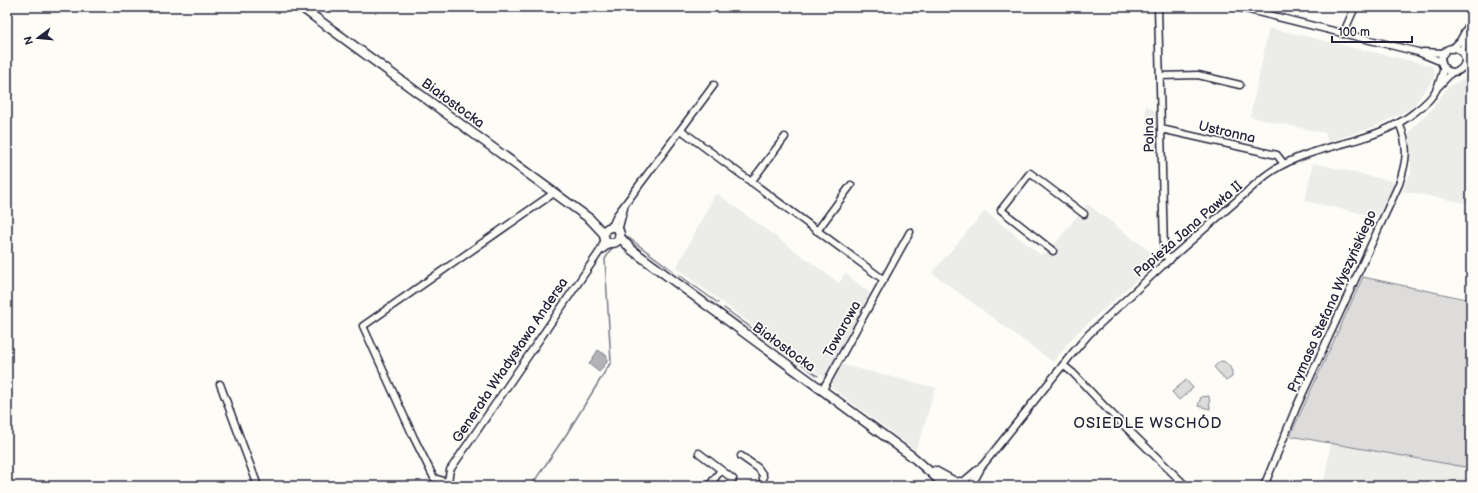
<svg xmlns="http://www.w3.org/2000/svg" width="1478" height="493" font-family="'Balsamiq Sans',sans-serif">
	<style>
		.built { fill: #ecece9 }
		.green { fill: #dddcdb; stroke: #807f8b }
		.water { fill: #b2b2b7; stroke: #787885 }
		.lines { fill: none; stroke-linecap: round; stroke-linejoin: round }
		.stream { stroke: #787885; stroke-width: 1.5 }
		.minor-casing { stroke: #22223b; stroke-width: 9 }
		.major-casing { stroke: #22223b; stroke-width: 11 }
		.minor { stroke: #fdfcf7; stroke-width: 6 }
		.major { stroke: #fdfcf7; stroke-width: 8 }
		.labels { text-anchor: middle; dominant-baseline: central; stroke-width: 3.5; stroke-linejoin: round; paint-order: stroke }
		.street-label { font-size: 14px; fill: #22223b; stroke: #fdfcf7 }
		.neighbourhood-label { font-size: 15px; letter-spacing: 1px; fill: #22223b; stroke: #fdfcf7 }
	</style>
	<rect width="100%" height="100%" fill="#fdfcf7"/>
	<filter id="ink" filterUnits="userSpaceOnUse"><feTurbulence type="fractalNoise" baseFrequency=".025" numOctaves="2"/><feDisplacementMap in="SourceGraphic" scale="8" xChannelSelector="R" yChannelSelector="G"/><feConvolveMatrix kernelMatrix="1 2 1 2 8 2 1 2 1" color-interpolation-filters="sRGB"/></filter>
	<g filter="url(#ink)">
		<!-- built -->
		<g class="built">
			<polygon points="1269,28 1433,66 1435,77 1414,105 1408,110 1374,127 1328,142 1325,133 1250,117"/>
			<polygon points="1471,74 1471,204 1402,191 1411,172 1409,134 1415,125 1431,110 1448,87"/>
			<polygon points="1146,105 1157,113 1158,151 1147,142"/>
			<polygon points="1313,163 1395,182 1378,217 1305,201"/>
			<polygon points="716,193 839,283 845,273 870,293 825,378 676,268"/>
			<polygon points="1087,204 1160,259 1075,335 1053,362 932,273 985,211 1041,255 1044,253 1047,254"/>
			<polygon points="839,364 937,388 933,394 922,434 915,450 831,387"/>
			<polygon points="1331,443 1471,468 1471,486 1323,486"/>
		</g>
		<!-- green -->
		<g class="green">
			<polygon points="1363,277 1471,300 1471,468 1290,436"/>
			<path d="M1223,361c6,3 10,9 9,16l-6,4 -12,-14 5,-5z"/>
			<polygon points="1186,380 1193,388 1179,400 1172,392"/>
			<polygon points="1209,396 1210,409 1198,406 1201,397"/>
		</g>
		<!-- water -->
		<polygon class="water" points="598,350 607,356 607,362 599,372 589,364"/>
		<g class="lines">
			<!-- stream -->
			<g class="stream">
				<polyline points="622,233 672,270"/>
				<polyline points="679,275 718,303"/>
				<polyline points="724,308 785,352"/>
				<polyline points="792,357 818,376"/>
				<polyline points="531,486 566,435 611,362 605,259 612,248"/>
			</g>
			<!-- minor casing -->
			<g class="minor-casing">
				<g id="minor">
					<polyline points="1158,7 1164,250 1165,255 1170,260"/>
					<polyline points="1237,7 1418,52 1442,62"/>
					<polyline points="1343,34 1355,7"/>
					<circle cx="1453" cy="60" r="12"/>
					<polyline points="1452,49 1460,41 1471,21"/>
					<polyline points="1423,52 1444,53"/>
					<polyline points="1462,52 1466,34"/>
					<polyline points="1463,67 1471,67"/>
					<polyline points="1160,76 1198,75 1240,85"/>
					<polyline points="1439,86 1452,72"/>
					<polyline points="1161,129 1277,155 1284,164"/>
					<polyline points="681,130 884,280"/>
					<polyline points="751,182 785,137"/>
					<polyline points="612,227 617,215 714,85"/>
					<polyline points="618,231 624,208"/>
					<polyline points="817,231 851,185"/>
					<polyline points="602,250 611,243"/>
					<polyline points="1053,251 1001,210 1030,173 1084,214"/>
					<polyline points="1063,365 1073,373 1106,408 1186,486"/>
					<polyline points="220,384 258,486"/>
					<polyline points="822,391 910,232"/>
					<polyline points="699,453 733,479 728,486"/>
					<polyline points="741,456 758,468 763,475 763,486"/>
					<polyline points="447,482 434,478 414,438 363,326 554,193"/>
					<path d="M963,482l20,-17 88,-110 18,-21 73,-68 103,-90c44,-34 107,-29 150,-64 8,-6 17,-13 21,-22 4,-7 6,-16 8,-23"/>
					<polyline points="447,486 450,470 600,251 605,239"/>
					<polyline points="709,486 721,470"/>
					<polyline points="971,486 980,470"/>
					<path d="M1264,486l32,-78 103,-224c8,-24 10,-38 0,-61"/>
				</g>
			</g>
			<!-- major casing -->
			<g class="major-casing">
				<g id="major">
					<polyline points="301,7 590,219 604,234"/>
					<circle cx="612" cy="235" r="8"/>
					<polyline points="619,236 632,250 913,457 946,486"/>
					<polyline points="935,471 957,483"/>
					<path d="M953,485c5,-4 10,-4 15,1"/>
				</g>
			</g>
			<!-- minor -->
			<use href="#minor" class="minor"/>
			<!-- major -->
			<use href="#major" class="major"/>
		</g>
	</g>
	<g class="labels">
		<!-- street labels -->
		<g class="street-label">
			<text transform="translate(453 103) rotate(36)">Białostocka</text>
			<text transform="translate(1227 132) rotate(13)">Ustronna</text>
			<text transform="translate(1149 135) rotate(-91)">Polna</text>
			<text transform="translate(1188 229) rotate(-41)">Papieża Jana Pawła II</text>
			<text transform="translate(1332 301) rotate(-66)">Prymasa Stefana Wyszyńskiego</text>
			<text transform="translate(842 329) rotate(-61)">Towarowa</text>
			<text transform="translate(784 347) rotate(36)">Białostocka</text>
			<text transform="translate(510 360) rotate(-56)">Generała Władysława Andersa</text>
		</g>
		<!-- neighbourhood labels -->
		<g class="neighbourhood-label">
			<text x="1148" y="423">OSIEDLE WSCHÓD</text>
		</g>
	</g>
	<!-- margin -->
	<rect width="1478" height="493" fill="none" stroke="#fdfcf7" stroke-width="24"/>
	<rect x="12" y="12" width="1454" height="469" fill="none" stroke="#22223b" stroke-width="1.5" filter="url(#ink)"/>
	<!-- north arrow -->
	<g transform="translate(38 38) rotate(254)" stroke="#fdfcf7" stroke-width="3" paint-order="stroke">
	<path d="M0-3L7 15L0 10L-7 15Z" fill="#22223b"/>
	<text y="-6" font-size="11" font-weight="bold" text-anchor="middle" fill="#22223b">N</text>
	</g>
	<!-- scale -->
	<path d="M1332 36v6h80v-6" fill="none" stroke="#22223b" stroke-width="2"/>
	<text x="1338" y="36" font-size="12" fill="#22223b" stroke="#fdfcf7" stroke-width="3" paint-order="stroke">100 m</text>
</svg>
